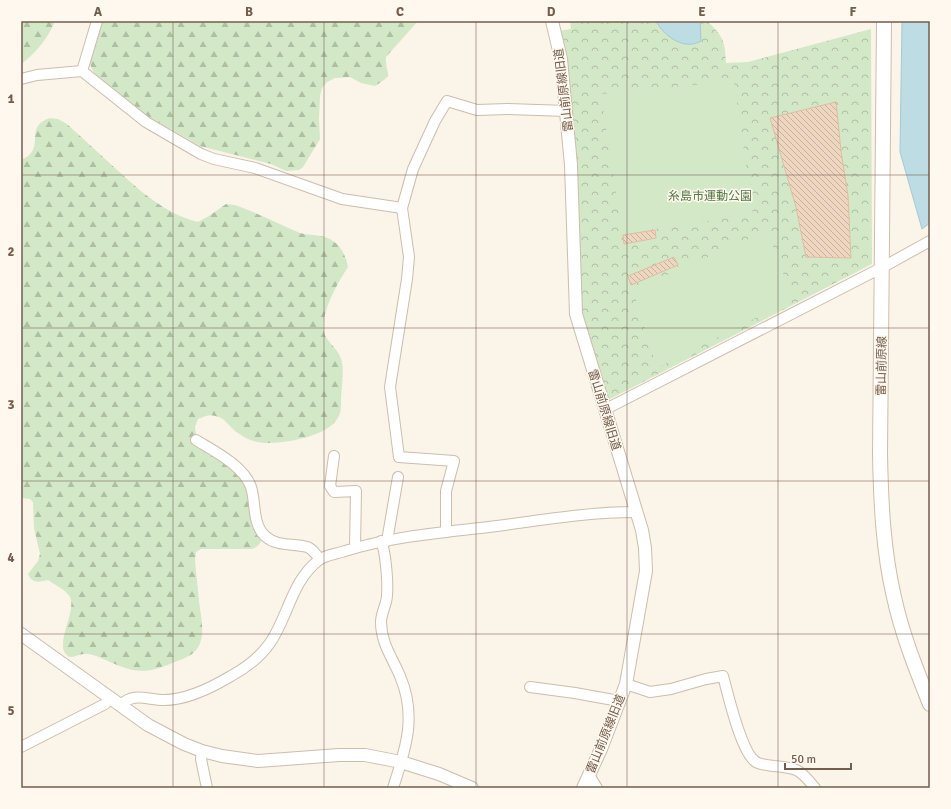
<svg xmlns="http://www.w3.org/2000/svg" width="951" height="809" font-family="Signika,'Noto Sans JP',sans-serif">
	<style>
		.forest { fill: url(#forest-firs) }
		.park { fill: url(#park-crowns) }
		.pitch { fill: #d2e8c7 }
		.water { fill: #bddce3; stroke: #a4cad5 }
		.building { fill: url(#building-back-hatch); stroke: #e0bda3 }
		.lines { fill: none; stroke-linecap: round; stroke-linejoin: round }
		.minor-casing { stroke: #ccbdae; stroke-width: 12 }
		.tertiary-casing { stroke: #ccbdae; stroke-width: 14 }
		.secondary-casing { stroke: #cfbdac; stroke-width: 16 }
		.minor { stroke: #fff; stroke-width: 10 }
		.tertiary { stroke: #fff; stroke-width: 12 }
		.secondary { stroke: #fff; stroke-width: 14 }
		.grid { fill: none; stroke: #735d4d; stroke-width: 1; stroke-opacity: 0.55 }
		.labels { text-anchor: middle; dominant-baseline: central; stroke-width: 3; stroke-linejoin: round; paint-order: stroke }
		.street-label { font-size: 12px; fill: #735d4d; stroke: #fef8ee }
		.park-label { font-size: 12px; fill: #527846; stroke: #fef8ee }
		.neatline { fill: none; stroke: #735d4d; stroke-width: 1.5 }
		.grid-label { font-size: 13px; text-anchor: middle; font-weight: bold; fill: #735d4d }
	</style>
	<defs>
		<pattern id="forest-firs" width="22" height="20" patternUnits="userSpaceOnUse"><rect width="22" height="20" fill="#d2e8c7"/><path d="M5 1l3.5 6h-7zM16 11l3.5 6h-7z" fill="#afbfa4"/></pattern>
		<pattern id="park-crowns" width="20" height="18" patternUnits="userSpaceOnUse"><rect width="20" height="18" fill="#d2e8c7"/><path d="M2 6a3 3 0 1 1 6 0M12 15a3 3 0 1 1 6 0" fill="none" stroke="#afbfa4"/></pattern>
		<pattern id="building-back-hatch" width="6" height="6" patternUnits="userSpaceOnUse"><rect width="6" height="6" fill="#efd6c1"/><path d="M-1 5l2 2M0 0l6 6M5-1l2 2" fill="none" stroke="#c6b19f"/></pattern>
	</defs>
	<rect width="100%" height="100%" fill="#fbf4e8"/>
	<!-- forest -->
	<g class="forest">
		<path d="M21,21h34c-6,16 -20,33 -34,43z"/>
		<path d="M101,21h317l-32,36c-1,19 10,16 -11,29l-14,-3 -11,-6 -15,1 -8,4 -5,6 -2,8 -1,23 1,20 -17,28 -4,3 -13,1 -15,-7 -71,-18 -56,-32 -46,-37c-17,-15 -3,-38 3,-56z"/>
		<path d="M50,118l8,1 9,5c16,15 32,29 48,44 24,22 50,46 83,54l11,-6 17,-12 9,1c23,8 43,19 65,28 11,3 24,1 33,8 9,6 13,16 15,26 -10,15 -32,53 -22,70 5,8 14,15 16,25 2,13 -1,27 -1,40 0,6 0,12 -4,17 -10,18 -60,27 -79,23 -8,-1 -18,-7 -24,-12 -6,-5 -10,-13 -19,-14 -6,-2 -11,1 -17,3l-3,8 1,7c13,9 45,40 51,54 6,15 9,33 14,49 0,7 -2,9 -9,12h-51l-5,3 -1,8c1,14 3,28 4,42 2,16 9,40 -7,52 -6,4 -15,7 -22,10 -30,12 -40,7 -69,-6 -5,-2 -12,-5 -17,-4 -7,0 -12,6 -17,1 -13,-9 10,-45 3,-58 -4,-7 -15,-12 -22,-17 -8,2 -16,4 -20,-6l10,-13 2,-7 -6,-26 -1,-26 -3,-3 -9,-1v-338c27,-11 1,-33 29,-42z"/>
	</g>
	<!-- park -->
	<path class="park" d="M570,21h139v2c15,14 16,20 17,40l22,-1 123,-33 1,235 -264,136 -30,-87 -19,-282 12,-2z"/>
	<!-- pitch -->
	<g class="pitch">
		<polygon points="734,81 753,214 622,234 601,94"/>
		<polygon points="767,231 793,299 657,368 633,290"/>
	</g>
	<!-- water -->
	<g class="water">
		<path d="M656,21h44l1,20c-17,10 -37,-5 -45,-20z"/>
		<polygon points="902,21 930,21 930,223 922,229 900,152"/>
	</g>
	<!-- building -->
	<g class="building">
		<polygon points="836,102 841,151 848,196 851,258 806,257 796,207 770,118"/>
		<polygon points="655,230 656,238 624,244 623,235"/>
		<polygon points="674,257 678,265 631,285 628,276"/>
	</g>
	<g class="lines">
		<!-- minor casing -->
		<g class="minor-casing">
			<g id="minor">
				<polyline points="82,71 97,21"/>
				<polyline points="21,79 37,75 82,71 146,122 201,154 214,159 255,168 342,199 402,208"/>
				<polyline points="604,410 883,267 930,241"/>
				<path d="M196,440c18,11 48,26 55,47 5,15 1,37 14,49 12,11 28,7 42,11 5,1 9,8 13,12"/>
				<polyline points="334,456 330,486 334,492 356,491 355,548"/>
				<polyline points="446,532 446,491 454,461 399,457 390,387 407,279 409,257 402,208 413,169 435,121 447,101 477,110 507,109 567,111"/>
				<path d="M381,541c5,11 7,43 6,54 0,9 -6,18 -6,27 0,21 11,35 19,54 17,40 6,72 -7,112"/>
				<polyline points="387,541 398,477"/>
				<path d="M626,684l24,8 21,-3 35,-10 17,-3c5,18 18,77 33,86 5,3 11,3 18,4 23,2 26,3 41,22"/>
				<polyline points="530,687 575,693 619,701"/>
				<path d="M121,705c12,-13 27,-5 43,-5 23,0 47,-12 67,-24 15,-8 29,-19 39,-33 18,-26 22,-63 49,-83 6,-5 18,-6 26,-9 49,-15 101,-19 152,-25 45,-6 92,-14 138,-14"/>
				<polyline points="21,747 105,704 110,698"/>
				<polyline points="202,751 201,759 207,788"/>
				<polyline points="589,775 597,788"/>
			</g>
		</g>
		<!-- tertiary casing -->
		<g class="tertiary-casing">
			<g id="tertiary">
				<polyline points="552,21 561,59 571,165 576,314 642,530 645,548 646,571 626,684 601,749 583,788"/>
				<polyline points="21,634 148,725 184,744 202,751 222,756 258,761 339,755 365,755 401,762 439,774 472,788"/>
			</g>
		</g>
		<!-- secondary casing -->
		<g class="secondary-casing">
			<path id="secondary" d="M884,21l-4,433c1,49 3,96 14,143 8,37 22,72 36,107"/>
		</g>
		<!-- minor -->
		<use href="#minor" class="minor"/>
		<!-- tertiary -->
		<use href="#tertiary" class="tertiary"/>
		<!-- secondary -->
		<use href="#secondary" class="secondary"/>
	</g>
	<!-- grid -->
	<path class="grid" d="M173,21v767M324,21v767M476,21v767M627,21v767M778,21v767M21,175h909M21,328h909M21,481h909M21,634h909"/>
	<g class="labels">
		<!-- street labels -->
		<g class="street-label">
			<text transform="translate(564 90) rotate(-97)">雷山前原線旧道</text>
			<text transform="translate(882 366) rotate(-89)">雷山前原線</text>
			<text transform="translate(604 410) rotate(73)">雷山前原線旧道</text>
			<text transform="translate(606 734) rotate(-68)">雷山前原線旧道</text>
		</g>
		<!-- park labels -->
		<g class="park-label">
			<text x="710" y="196">糸島市運動公園</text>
		</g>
	</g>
	<!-- border -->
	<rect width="951" height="809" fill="none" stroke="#fef8ee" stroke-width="44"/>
	<!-- scale -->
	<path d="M785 763v6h66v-6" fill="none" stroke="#735d4d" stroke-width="2"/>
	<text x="791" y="763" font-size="12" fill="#735d4d" stroke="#fef8ee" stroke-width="3" paint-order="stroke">50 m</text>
	<rect x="22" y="22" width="907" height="765" class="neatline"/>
	<g class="grid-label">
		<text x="98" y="16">A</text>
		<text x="249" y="16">B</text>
		<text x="400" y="16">C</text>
		<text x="551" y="16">D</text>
		<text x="702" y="16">E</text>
		<text x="853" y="16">F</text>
		<text x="11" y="103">1</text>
		<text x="11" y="256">2</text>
		<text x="11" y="409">3</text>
		<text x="11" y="562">4</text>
		<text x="11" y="715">5</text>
	</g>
</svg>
